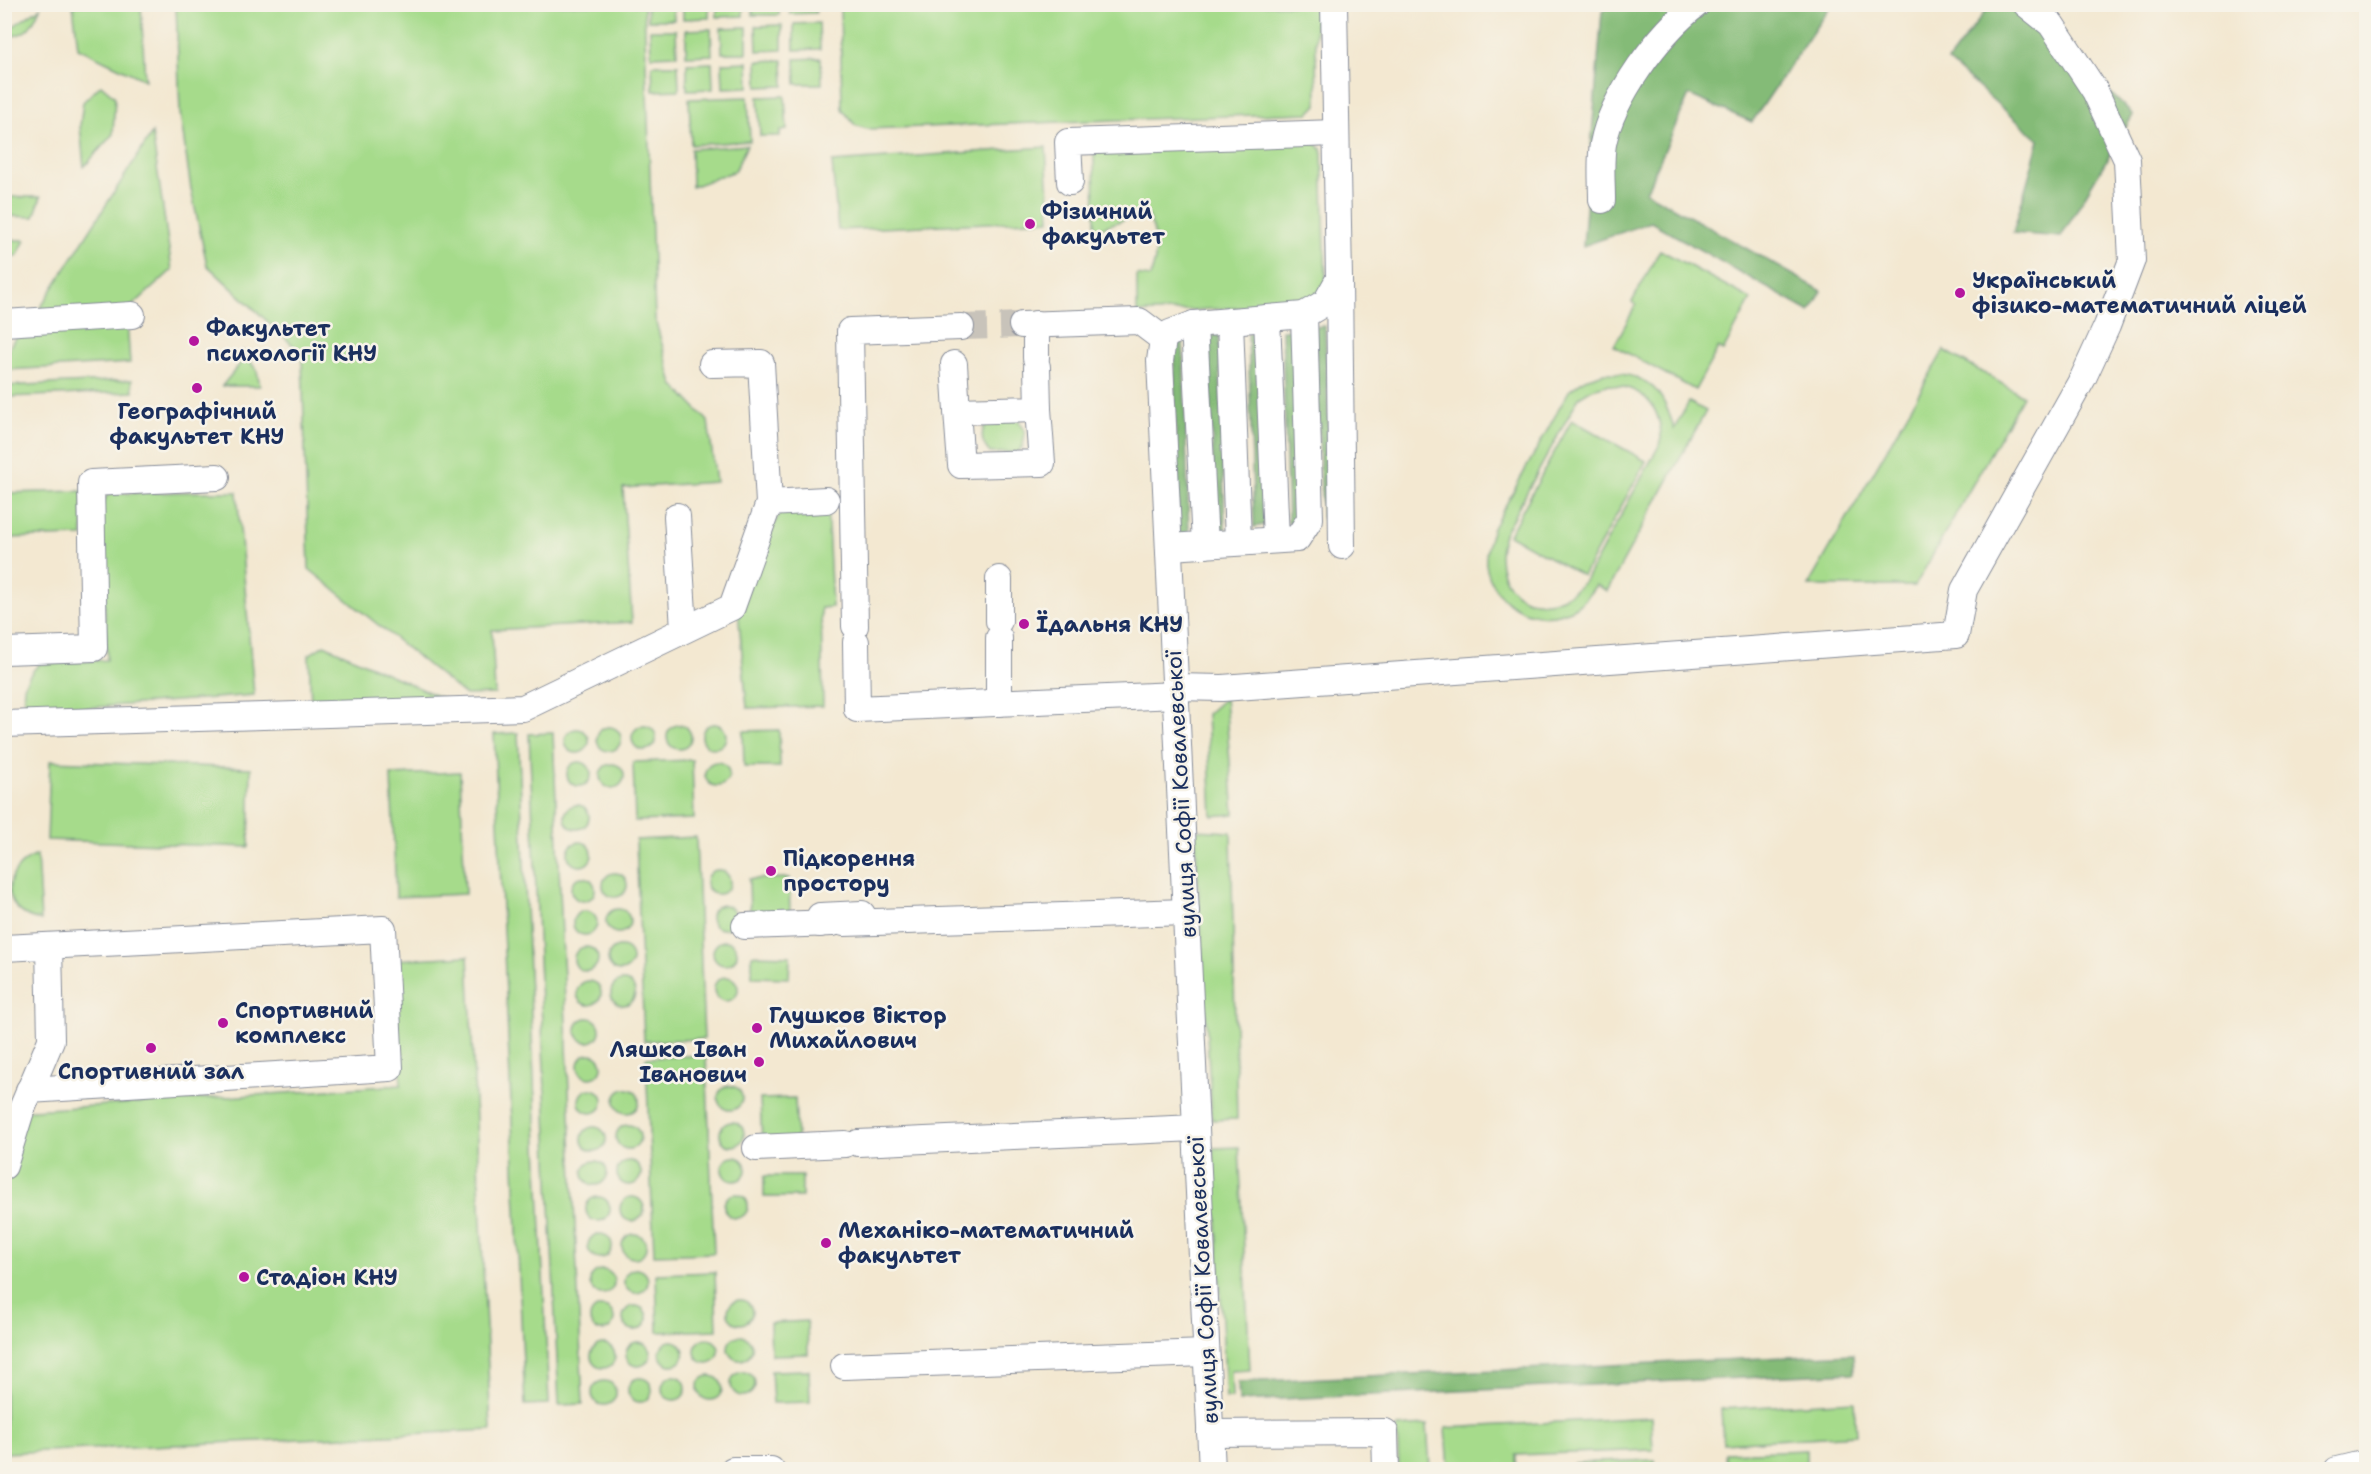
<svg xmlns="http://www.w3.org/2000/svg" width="2371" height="1474" font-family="'Shantell Sans',sans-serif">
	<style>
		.green { fill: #a6db8b; stroke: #608574; stroke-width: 1.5; fill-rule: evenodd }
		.forest { fill: #84bb77; stroke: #50756a; stroke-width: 1.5 }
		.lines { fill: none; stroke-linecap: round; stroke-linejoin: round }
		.minor-tunnel { stroke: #c8c3ba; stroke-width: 26; stroke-dasharray: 26 13; stroke-linecap: butt }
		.minor-casing { stroke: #878c98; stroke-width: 28 }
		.minor { stroke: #fff; stroke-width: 26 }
		.poi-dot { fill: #b5179e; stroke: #f7f3e8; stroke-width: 2 }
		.labels { text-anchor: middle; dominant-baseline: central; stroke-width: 5; stroke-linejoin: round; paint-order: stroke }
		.poi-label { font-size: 22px; font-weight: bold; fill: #1b2f5e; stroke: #f7f3e8; text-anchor: start }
		.street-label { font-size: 22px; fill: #1b2f5e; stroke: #f7f3e8 }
	</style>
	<rect width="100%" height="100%" fill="#f7f3e8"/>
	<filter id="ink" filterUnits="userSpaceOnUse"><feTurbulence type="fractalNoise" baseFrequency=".0167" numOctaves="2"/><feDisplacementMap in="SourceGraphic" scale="12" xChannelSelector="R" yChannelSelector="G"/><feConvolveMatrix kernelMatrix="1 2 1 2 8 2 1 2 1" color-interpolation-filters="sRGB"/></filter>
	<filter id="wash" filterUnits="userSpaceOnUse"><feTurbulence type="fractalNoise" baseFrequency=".008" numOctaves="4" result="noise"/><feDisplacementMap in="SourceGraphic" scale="24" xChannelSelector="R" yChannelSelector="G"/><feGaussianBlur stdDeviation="1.35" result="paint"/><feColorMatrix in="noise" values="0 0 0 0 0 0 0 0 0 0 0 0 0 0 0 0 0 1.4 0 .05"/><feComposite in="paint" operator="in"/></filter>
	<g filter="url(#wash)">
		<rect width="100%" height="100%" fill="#f3e8d1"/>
		<!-- green -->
		<g class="green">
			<polygon points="73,5 141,5 145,80 78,48"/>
			<polygon points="176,5 644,5 655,319 673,384 708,421 716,482 623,488 632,622 492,630 495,694 465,695 309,569 302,360 297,349 207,265 191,189 180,113"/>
			<polygon points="647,5 673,5 674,20 648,20"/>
			<polygon points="683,5 709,5 709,18 683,19"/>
			<polygon points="717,5 743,5 743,16 717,17"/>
			<rect x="753" y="5" width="26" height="10"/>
			<polygon points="790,5 816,5 816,13 790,14"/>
			<polygon points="840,5 1315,5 1317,105 1309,113 867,129 855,125 842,109"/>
			<path d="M40,8c-8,19 -13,28 -35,29v-5z"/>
			<polygon points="819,23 820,49 794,50 794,24"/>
			<polygon points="782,25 782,50 757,51 756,26"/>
			<polygon points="747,27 747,53 722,53 721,28"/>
			<polygon points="711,29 712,55 686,56 686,30"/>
			<polygon points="650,30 676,30 677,55 651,56"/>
			<polygon points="821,58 822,84 796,84 795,59"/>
			<polygon points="783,60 784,86 758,87 757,61"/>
			<polygon points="748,62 749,87 723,88 722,63"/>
			<polygon points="712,63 713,89 687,90 687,64"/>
			<polygon points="652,65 678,65 679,90 653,91"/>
			<polygon points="101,85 115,97 113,134 84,167 80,126 83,102"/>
			<polygon points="785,96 787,130 780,131 780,136 760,136 758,97"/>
			<polygon points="748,97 750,141 691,145 689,99"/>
			<polygon points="152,133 172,270 130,308 37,313"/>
			<path d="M1314,141l8,9 4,135 -18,19 -171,9v-38l13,2c9,-24 8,-43 -4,-65l-51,18 -1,-79z"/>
			<polygon points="747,145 735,171 692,187 691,149"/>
			<polygon points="1046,147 1050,220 838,230 832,162"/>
			<polygon points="5,197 41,197 34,217 5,216"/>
			<polygon points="5,240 25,240 18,255 5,259"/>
			<polygon points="1660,250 1751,299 1723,351 1718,348 1695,390 1614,346 1636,305 1632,302"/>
			<path d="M127,322l3,41 -123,7c-1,-16 2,-31 18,-40 7,-5 87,-7 102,-8z"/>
			<polygon points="1944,350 2023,396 1915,586 1808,586"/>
			<polygon points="243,351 257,371 260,386 222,386 240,364"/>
			<path d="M1604,373c43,0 59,15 70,56l15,-27 17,9 -99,180 -11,-6c-7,10 -14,20 -26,25 -35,17 -79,-7 -84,-46 -1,-12 3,-24 7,-36l76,-137 16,-12zM1607,385c36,1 55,21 54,57l-75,137c-40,49 -102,15 -82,-45l75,-137 13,-8z"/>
			<polygon points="132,380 133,392 6,397 5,386"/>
			<path d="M1017,418l8,13 -2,15 -5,6 -28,1c-10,-11 -10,-21 -2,-33z"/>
			<polygon points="1572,420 1646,461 1583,576 1509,535"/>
			<polygon points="82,491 83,536 5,538 4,493"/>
			<path d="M187,492h50l17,203 -221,17c-17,-17 -9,-32 6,-48l68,-4 -7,-153 8,-13z"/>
			<polygon points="827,503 832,607 821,608 823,706 747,708 738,610 781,509"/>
			<polygon points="324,645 446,700 311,704 309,655"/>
			<polygon points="1225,698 1234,814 1212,816 1207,714"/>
			<circle cx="714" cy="736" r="12"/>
			<circle cx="679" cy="737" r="12"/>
			<circle cx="644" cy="738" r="12"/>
			<circle cx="609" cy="739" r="12"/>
			<circle cx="577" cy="741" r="12"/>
			<polygon points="779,730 780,767 744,767 743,731"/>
			<polygon points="518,733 549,1404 525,1405 494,734"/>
			<polygon points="553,733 583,1404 559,1405 529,734"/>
			<polygon points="692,760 694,819 635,821 633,762"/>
			<polygon points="50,761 251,768 249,847 47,840"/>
			<circle cx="579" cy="774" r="12"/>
			<circle cx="717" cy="774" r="12"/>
			<circle cx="612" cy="776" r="12"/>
			<polygon points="460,772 465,894 396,897 391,775"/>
			<circle cx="577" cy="817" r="12"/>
			<polygon points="1195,830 1231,832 1237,1119 1212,1120"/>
			<polygon points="696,837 704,1039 644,1041 636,840"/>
			<circle cx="580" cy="854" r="12"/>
			<path d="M37,855l4,65c-41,-7 -41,-51 -4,-65z"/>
			<circle cx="718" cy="882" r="12"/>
			<circle cx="615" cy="885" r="12"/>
			<circle cx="583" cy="889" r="12"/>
			<polygon points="789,878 790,916 750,917 749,879"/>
			<circle cx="723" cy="917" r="12"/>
			<circle cx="618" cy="921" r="12"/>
			<circle cx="585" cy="923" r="12"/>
			<circle cx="725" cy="953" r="12"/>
			<circle cx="620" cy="959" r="12"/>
			<circle cx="586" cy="959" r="12"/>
			<polygon points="752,955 790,956 789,978 752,977"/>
			<polygon points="468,956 491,1430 5,1453 4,1112 401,1085 394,960"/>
			<circle cx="726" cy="989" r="12"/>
			<circle cx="589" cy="993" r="12"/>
			<circle cx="623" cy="993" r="12"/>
			<circle cx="588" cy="1030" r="12"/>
			<circle cx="590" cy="1066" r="12"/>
			<polygon points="706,1055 714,1253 654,1255 646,1058"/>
			<circle cx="730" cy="1098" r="12"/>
			<circle cx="627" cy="1101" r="12"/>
			<circle cx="591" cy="1101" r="12"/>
			<polygon points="795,1098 797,1140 762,1142 760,1099"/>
			<circle cx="732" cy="1134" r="12"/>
			<circle cx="628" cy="1137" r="12"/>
			<circle cx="594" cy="1139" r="12"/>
			<polygon points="1239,1147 1250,1370 1231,1371 1232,1398 1226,1398 1213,1148"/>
			<circle cx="734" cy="1169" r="12"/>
			<circle cx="629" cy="1173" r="12"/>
			<circle cx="595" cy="1173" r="12"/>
			<rect x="764" y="1176" width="38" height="21"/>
			<circle cx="736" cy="1206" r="12"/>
			<circle cx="632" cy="1209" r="12"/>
			<circle cx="598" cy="1209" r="12"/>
			<circle cx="600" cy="1246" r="12"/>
			<circle cx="634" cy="1246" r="12"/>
			<circle cx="636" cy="1281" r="12"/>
			<circle cx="602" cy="1282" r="12"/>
			<polygon points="715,1272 717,1330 658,1332 656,1274"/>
			<circle cx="740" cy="1312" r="12"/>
			<circle cx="635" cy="1318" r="12"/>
			<circle cx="602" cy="1319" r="12"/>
			<polygon points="807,1321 808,1354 771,1355 770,1323"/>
			<circle cx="740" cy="1348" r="12"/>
			<circle cx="707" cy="1351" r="12"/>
			<circle cx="672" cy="1353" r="12"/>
			<circle cx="638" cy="1354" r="12"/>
			<circle cx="603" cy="1356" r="12"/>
			<polygon points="809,1370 810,1402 773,1403 771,1371"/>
			<circle cx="743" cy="1384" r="12"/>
			<circle cx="710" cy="1388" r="12"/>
			<circle cx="674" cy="1388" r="12"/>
			<circle cx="640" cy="1390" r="12"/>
			<circle cx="604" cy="1393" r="12"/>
			<polygon points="1854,1401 1856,1435 1723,1443 1721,1409"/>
			<polygon points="1651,1417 1653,1450 1516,1455 1516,1469 1449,1469 1446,1428"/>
			<polygon points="1427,1425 1430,1469 1399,1469 1397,1427"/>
			<polygon points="1806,1450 1806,1469 1726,1469 1725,1453"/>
			<polygon points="1655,1460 1656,1469 1575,1469 1575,1463"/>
		</g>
		<!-- forest -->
		<g class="forest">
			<polygon points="1612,4 1831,5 1752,122 1689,95 1646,192 1822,291 1810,312 1651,222 1583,246 1602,12"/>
			<polygon points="1990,5 2021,5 2133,115 2061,237 2013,233 2039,140 1948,61"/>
			<polygon points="1325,326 1332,517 1322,518 1315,327"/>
			<polygon points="1293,329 1298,521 1288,523 1282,330"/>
			<polygon points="1257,332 1264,525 1254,527 1248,333"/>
			<polygon points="1219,335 1225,530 1215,531 1209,336"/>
			<polygon points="1183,339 1189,534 1179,536 1173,340"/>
			<polygon points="1853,1354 1854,1373 1239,1401 1238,1382"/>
		</g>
	</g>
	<g filter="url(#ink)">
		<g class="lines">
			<!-- minor-tunnel -->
			<polyline class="minor-tunnel" points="961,327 1022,325"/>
			<!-- minor casing -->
			<g class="minor-casing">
				<g id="minor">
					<polyline points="1070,182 1068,142 1335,133"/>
					<path d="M1602,200c0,-18 -2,-38 1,-56 9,-47 56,-111 94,-140"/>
					<polyline points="1339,280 1342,546"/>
					<polyline points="1267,318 1276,540"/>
					<polyline points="1230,321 1238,542"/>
					<polyline points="4,323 132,315"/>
					<polyline points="1036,324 1036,358"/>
					<polyline points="1194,324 1205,545"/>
					<polyline points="1022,325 1139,321 1163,339"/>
					<polyline points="954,364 957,411 1038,409 1037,367"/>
					<polyline points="957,411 961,465 1042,463 1038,409"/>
					<polyline points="769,503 826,500"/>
					<polyline points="677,516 684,629"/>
					<polyline points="1170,547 1297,539 1310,519 1304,315"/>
					<polyline points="999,579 999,621"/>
					<polyline points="855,626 850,331 961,327"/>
					<polyline points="999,638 999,703"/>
					<polyline points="856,642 857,709 1176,695"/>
					<polyline points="4,651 94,648 91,483 217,477"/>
					<polyline points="1176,687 1222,688 1956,635 1964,590 2083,378 2107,326 2132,260 2127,160 2095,91 2051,24 2026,4"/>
					<polyline points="4,724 523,708 732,607 769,503 761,363 712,364"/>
					<polyline points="844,923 1186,912"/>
					<polyline points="820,924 820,916 862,914"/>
					<polyline points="745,926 833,923"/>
					<polyline points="4,948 383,929 390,1068 29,1090"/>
					<polyline points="858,1143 1196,1128"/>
					<polyline points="756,1148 845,1144"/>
					<polyline points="4,1166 21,1111 51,1040 49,946"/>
					<polyline points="844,1366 1206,1353"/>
					<polyline points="1210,1433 1385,1432 1386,1470"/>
					<polyline points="733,1470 771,1470"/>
					<polyline points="1212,1470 1160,361 1163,339 1170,333 1194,324 1304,315 1326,302 1339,279 1334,4"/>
					<polyline points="2337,1470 2366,1463"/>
				</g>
			</g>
			<!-- minor -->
			<use href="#minor" class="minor"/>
		</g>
	</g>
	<!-- markers -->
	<g class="poi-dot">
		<circle cx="1030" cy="224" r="6"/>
		<circle cx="1960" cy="293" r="6"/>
		<circle cx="194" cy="341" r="6"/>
		<circle cx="197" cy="388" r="6"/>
		<circle cx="1024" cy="624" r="6"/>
		<circle cx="771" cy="871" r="6"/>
		<circle cx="223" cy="1023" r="6"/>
		<circle cx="757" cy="1028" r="6"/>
		<circle cx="151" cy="1048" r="6"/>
		<circle cx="759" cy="1062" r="6"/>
		<circle cx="826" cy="1243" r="6"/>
		<circle cx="244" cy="1277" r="6"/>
	</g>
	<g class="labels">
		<!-- poi labels -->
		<g class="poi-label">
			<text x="1042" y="211">Фізичний<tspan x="1042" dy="25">факультет</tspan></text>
			<text x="1972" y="280">Український<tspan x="1972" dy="25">фізико-математичний ліцей</tspan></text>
			<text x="206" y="328">Факультет<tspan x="206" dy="25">психології КНУ</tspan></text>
			<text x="197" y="411" text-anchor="middle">Географічний<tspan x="197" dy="25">факультет КНУ</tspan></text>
			<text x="1036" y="624">Їдальня КНУ</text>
			<text x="783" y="858">Підкорення<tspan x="783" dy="25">простору</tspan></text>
			<text x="235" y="1010">Спортивний<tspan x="235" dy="25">комплекс</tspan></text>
			<text x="769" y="1015">Глушков Віктор<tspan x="769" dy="25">Михайлович</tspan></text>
			<text x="747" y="1049" text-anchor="end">Ляшко Іван<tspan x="747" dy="25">Іванович</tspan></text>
			<text x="151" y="1071" text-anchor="middle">Спортивний зал</text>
			<text x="838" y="1230">Механіко-математичний<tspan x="838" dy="25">факультет</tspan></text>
			<text x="256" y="1277">Стадіон КНУ</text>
		</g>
		<!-- street labels -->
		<g class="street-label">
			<text transform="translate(1181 794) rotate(-93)">вулиця Софії Ковалевської</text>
			<text transform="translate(1203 1280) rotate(-93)">вулиця Софії Ковалевської</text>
		</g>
	</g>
	<!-- margin -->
	<rect width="2371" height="1474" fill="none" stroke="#f7f3e8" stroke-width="24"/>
</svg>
